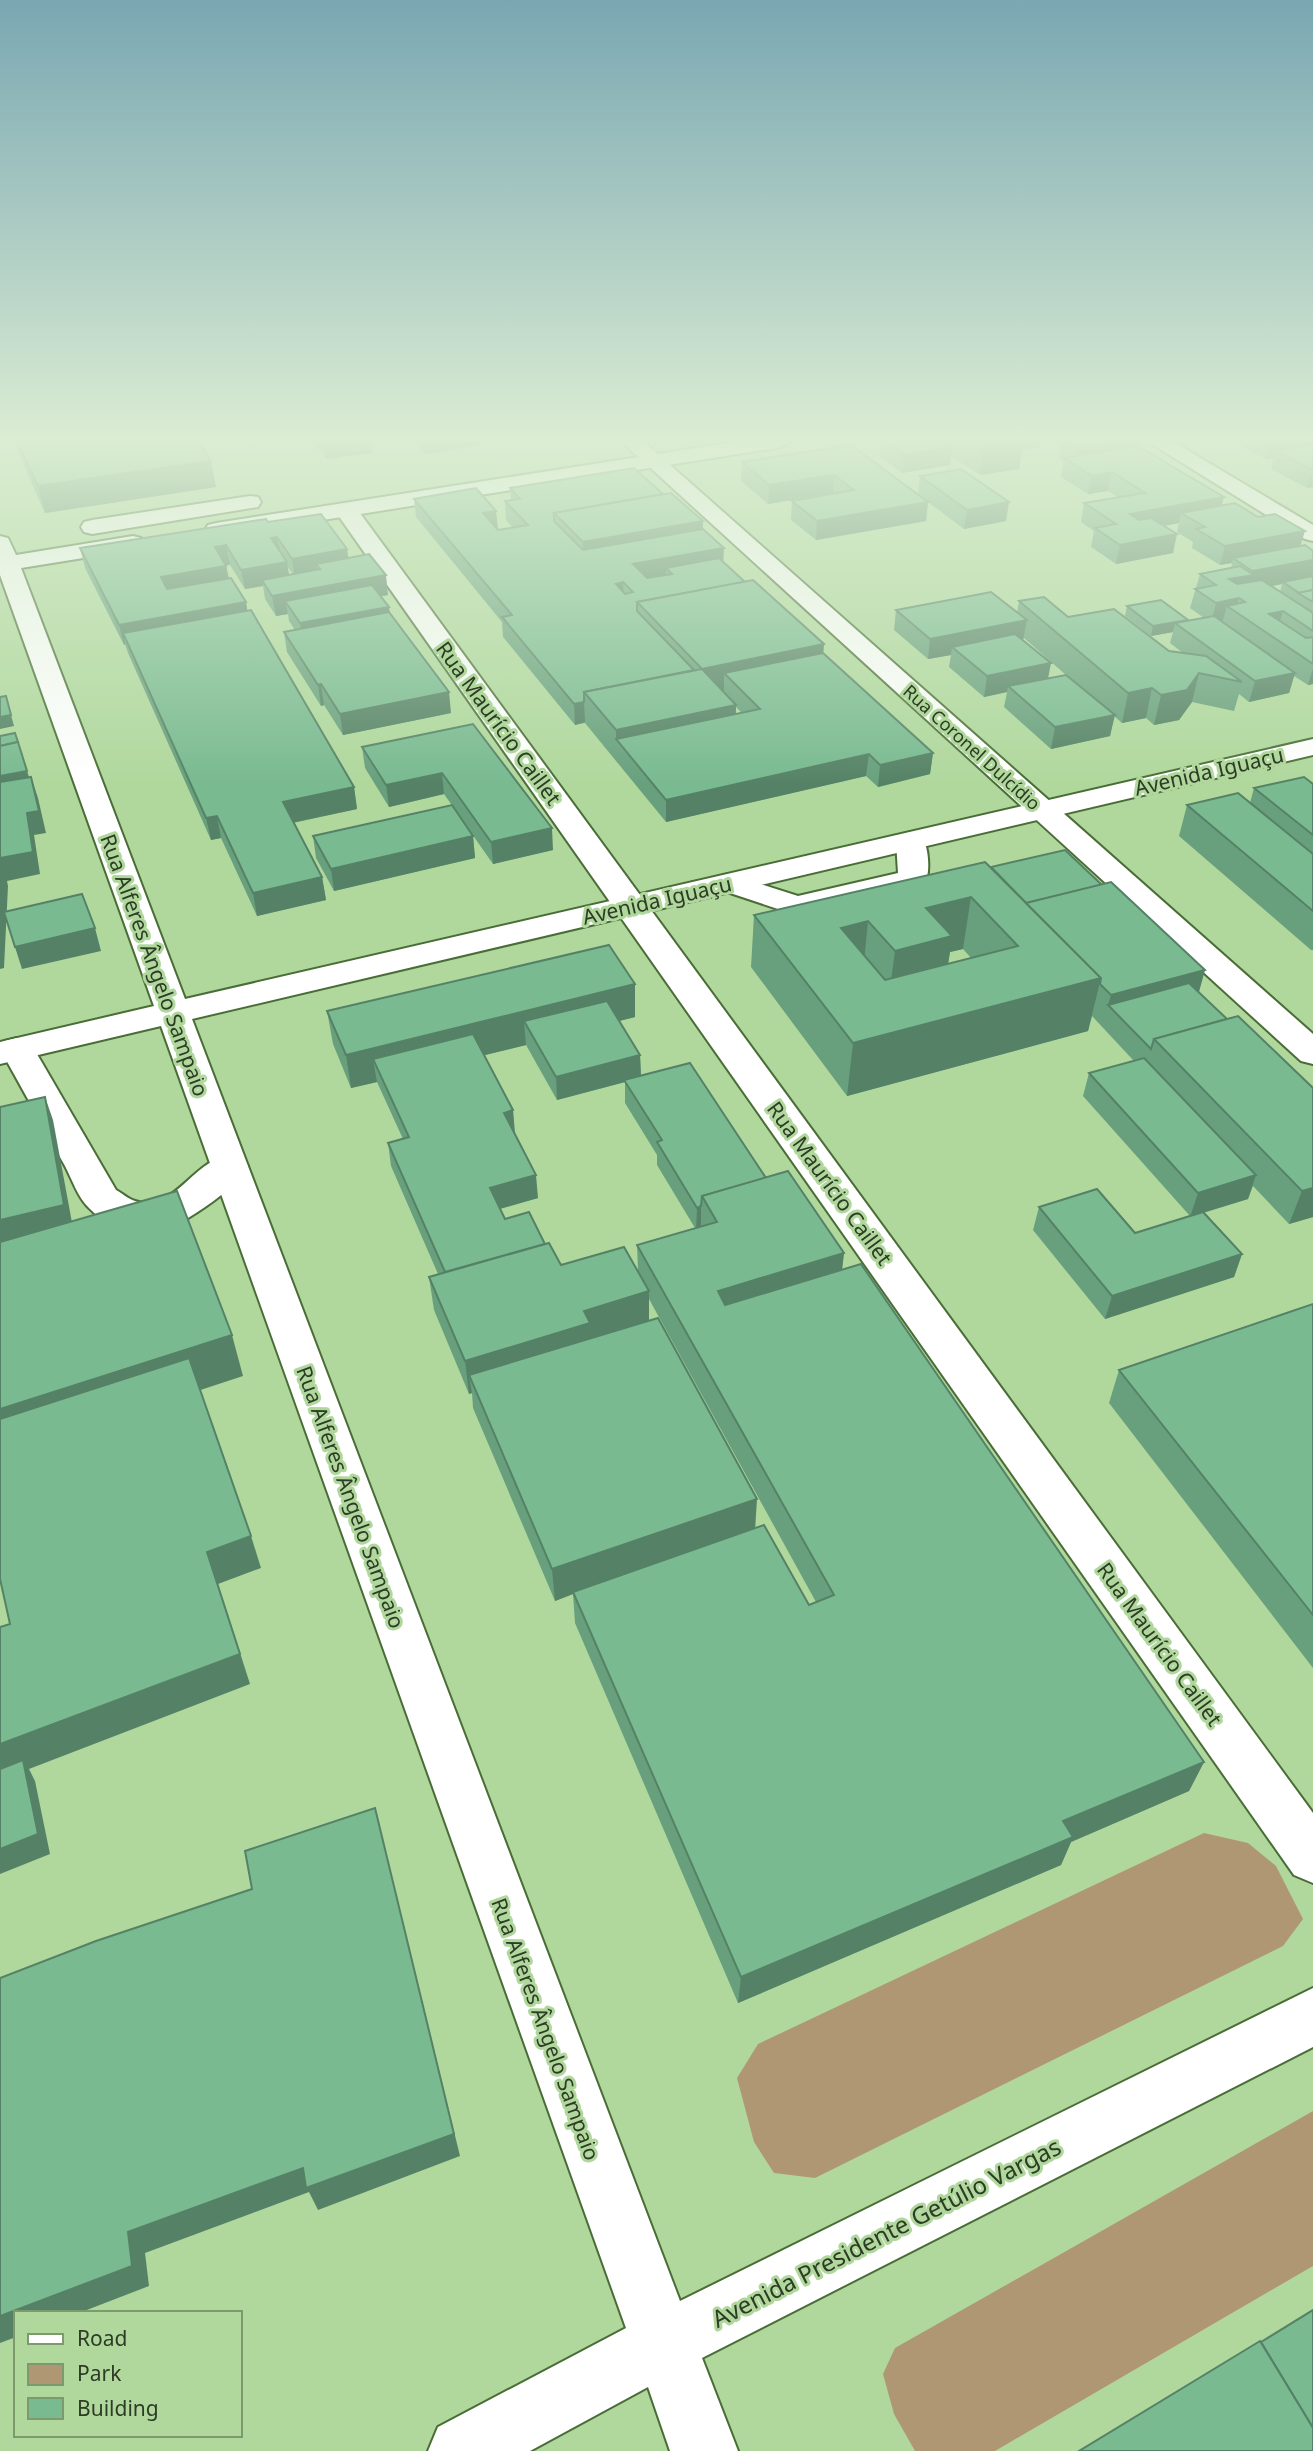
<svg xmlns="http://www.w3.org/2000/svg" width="1313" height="2451" font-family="'Noto Sans',sans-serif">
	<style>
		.green { fill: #b09773 }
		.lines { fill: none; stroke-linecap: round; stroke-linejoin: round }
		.minor-casing { stroke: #4a6d37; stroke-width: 4 }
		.major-casing { stroke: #4a6d37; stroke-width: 4 }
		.minor { fill: #fff; fill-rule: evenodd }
		.major { fill: #fff; fill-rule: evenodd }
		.wall { fill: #68a07d; fill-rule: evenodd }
		.shaded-wall { fill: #558266 }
		.building { fill: #79ba91; stroke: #558266; stroke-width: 2; fill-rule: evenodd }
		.labels { text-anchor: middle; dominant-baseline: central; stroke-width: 6; stroke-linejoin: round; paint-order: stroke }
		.far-street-label { font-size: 18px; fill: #2d3c25; stroke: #b0d89d }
		.street-label { font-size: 21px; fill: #2d3c25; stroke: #b0d89d }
		.near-street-label { font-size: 24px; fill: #2d3c25; stroke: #b0d89d }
	</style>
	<rect width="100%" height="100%" fill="#b0d89d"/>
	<!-- green -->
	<g class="green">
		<polygon points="1204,1833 1248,1843 1276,1866 1303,1919 1283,1946 815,2178 774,2173 754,2142 737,2078 758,2044"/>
		<polygon points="1313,2111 1313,2266 995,2451 915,2451 894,2414 883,2374 895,2348"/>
	</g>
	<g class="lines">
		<!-- minor casing -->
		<g class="minor-casing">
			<g id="minor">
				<polygon points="621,441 643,441 1313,1034 1313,1064 1301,1061"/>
				<polygon points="1147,441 1172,441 1313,525 1313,541 1305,539"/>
				<polygon points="346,503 354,505 1313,1813 1313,1883 1294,1875 338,515 335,510 338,505"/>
				<path d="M911,832l10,3c8,11 10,39 3,50l-128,30 -78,-26 -4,-6 4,-6 11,-3 69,22 100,-23 -2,-32 5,-6z"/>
				<path d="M17,1038l12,3 5,8 82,141c6,3 12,9 19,11 43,15 63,-56 107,-44l6,9c-14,22 -39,39 -60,52 -29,18 -75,16 -99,-10 -11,-10 -17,-29 -24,-42 -22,-39 -43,-78 -65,-117l5,-8z"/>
			</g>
		</g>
		<!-- major casing -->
		<g class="major-casing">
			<g id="major">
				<polygon points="741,441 791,441 781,447 216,537 208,535 205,530 208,525 216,523"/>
				<polygon points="250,496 258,497 261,502 258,507 92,534 84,532 81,527 84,522 92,520"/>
				<polygon points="0,536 8,538 16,555 133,536 141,538 144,543 141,548 133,550 21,568 185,999 1313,739 1313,755 192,1019 680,2301 1313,1988 1313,2047 702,2358 738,2451 670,2451 648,2387 530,2451 428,2451 438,2427 626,2328 161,1026 0,1064 0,1042 154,1006 0,575"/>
			</g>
		</g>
		<!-- minor -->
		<use href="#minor" class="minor"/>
		<!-- major -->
		<use href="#major" class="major"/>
	</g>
	<!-- wall -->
	<g class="wall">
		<polygon points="16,441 198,441 216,487 45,513 22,461"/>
		<polygon points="313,441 371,441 372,453 326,459"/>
		<polygon points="414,441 479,441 480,445 425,454"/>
		<polygon points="878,441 1040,441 1039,447 1022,450 1019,469 980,475 951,456 950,465 902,473 879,456 880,445 878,443"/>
		<path d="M1054,441h84l-1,5 85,59 78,41 13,5v133l-5,1 -14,-9 -5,17 -40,9 -10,-8 -5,17 -42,-9 -13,18 -25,5 -8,-7 -24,5 -8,-7 -4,20 -59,13 -47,-42 3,-15 -23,5 -35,-30 2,-12 -23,4 -34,-29 2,-20 121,3 2,-12 150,50 14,2 -13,-10 3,-11 -22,4 -26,-20 2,-10 60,15 17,-3 -14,-10 10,-34 31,-6 1,-5 -12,2 -28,-17 1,-6 -16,-10 2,-9 -15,3 9,27 -57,11 -25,-17 3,-16 -13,-9 3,-19 34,-6 -10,-6 -20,3 -27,-17 2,-16 -4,-3 2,-17 -5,1zM1282,584l-2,8 -8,-6zM1024,638l51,45 -27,-5 -26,-38h1z"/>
		<polygon points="1233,441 1313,441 1313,487 1307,488 1271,469 1274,458 1266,459"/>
		<polygon points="851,445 918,494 920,476 1006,521 964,529 928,502 926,521 816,540 791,520 792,501 834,494 833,493 768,504 741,481 742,462"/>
		<path d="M510,488l153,6 40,27v8l20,33 210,191 -3,21 -52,13 -12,-11 -200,46 -81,-99 -10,2 -72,-88 -1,-15 -86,-105 -2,-18 82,12 2,19 15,-2 -7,-8 -1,-19 6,-1zM736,707l6,6 -6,1z"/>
		<path d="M268,522l79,27 1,9 40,37 -7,1 9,18 61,99 -108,22 -19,-30 -3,1 -34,-54 -3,-20 11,-2 -6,-9 -1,-7 -12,2 -11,-17 -2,-13 -18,3 -15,-24h-4l3,13 17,24 1,9 107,176 3,22 -64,14 29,54 4,23 -69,16 -36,-78 -10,2 -83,-187 -3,-9 -1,1 -39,-77 -5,-20zM287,566l6,8 -4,1z"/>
		<polygon points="473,724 553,850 493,864 444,794 389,807 365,768 362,747"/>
		<polygon points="1313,784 1313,950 1311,950 1179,836 1187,805 1250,803 1254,788"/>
		<polygon points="313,836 473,836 475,858 334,891 316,858"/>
		<path d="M991,867l208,125 28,27 11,-3 75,201 -24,7 -36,-38 -5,13 -44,13 38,42 -8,23 -129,42 -72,-89 6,-23 96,26 55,-17 -107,-120 6,-23 45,-12 -42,-45 -4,15 -241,65 -96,-129 3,-52zM963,949l8,9 -23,6 2,-12z"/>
		<path d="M327,1011l308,6 -16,4 21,34 1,20 125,103 78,75 -2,17 362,492 -15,29 -118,51 -10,23 -323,138 -163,-380 -2,-29 -18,7 -82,-193 -1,-15 -3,1 -35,-84 -5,-33 9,-3 -47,-108 -3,-23 15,-4 -26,-57 -26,6 -18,-44zM526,1045l31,55 68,-18v21l32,52v10l38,63 -58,17 1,26 -77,-6 -16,-21 -40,-25 -5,-10 38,-11 -24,-65 -1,-23 -29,-55zM649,1299l167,303 -7,3 -54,-77 -106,-207z"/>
		<polygon points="1313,1304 1313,1668 1109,1403 1119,1370"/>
	</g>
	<!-- shaded-wall -->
	<g class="shaded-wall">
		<polygon points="323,441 371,441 372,453 326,459"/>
		<polygon points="424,441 479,441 480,445 425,454"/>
		<polygon points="984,441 1040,441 1039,447 1022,450 1019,469 980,475"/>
		<polygon points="1138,441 1134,459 1074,465 1077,449"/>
		<polygon points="1271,441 1313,441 1313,450 1276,451 1274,458 1266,459"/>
		<polygon points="952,447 950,465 902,473 904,455"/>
		<polygon points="211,461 216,487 45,513 38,486"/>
		<polygon points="1312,470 1313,487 1307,488"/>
		<polygon points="1112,472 1108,491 1088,494 1092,476"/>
		<polygon points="834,475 833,493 768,504 769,485"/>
		<polygon points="1224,497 1219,516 1181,513 1179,523 1126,533 1130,514"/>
		<polygon points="928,502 926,521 816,540 817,521"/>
		<polygon points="1009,502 1006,521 964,529 967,510"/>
		<polygon points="496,511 498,530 483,513"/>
		<polygon points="703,521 702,548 583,570 583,542"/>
		<polygon points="1305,531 1299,550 1233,558 1232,563 1220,565 1225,546"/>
		<polygon points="1177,534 1173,553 1116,564 1120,545"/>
		<polygon points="277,537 281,556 271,538"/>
		<polygon points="226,545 230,565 218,566 215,547"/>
		<polygon points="724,548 723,568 672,574 666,568 666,578 633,584 633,564"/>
		<polygon points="347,549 350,569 320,569 316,564 317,574 295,578 292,559"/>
		<polygon points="1313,560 1313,579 1283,582 1282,584 1250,590 1249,595 1229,579 1251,576 1252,571"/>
		<polygon points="287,562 290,581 262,580 263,586 245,589 241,570"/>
		<polygon points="226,566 230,586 165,597 161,577"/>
		<polygon points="386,575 388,595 293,613 285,601 288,614 276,616 272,596"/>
		<polygon points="623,582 624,602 616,584"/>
		<polygon points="1239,598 1235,611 1227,606 1223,620 1211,623 1216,603"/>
		<polygon points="246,602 249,622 123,633 125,644 124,645 119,625"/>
		<polygon points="389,607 392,627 303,644 300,623"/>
		<polygon points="1283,611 1277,631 1269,614"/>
		<polygon points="1027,620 1023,640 959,653 952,647 951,655 928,659 930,639"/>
		<polygon points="1188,620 1185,630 1175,623 1173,632 1151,636 1153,626"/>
		<polygon points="824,644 822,673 724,673 724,694 702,669"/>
		<polygon points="1051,663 1047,684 1008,686 1007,692 984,697 987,676"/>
		<polygon points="1313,668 1313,684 1308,685"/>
		<polygon points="1199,673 1192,702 1179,720 1154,725 1161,695"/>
		<polygon points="1295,673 1289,693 1249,702 1255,681"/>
		<polygon points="321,684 324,705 321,706 318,685"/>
		<polygon points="1152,688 1146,718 1122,723 1128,693"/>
		<polygon points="449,692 451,713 343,735 340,714"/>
		<polygon points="584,702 585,722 575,725 574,704"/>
		<polygon points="736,705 735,735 616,739 616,730"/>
		<polygon points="11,715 14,726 0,729 0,717"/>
		<polygon points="1115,715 1110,736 1051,749 1055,727"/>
		<polygon points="933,753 930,774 878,787 880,765"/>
		<polygon points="869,754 866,776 666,822 666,800"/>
		<polygon points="27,771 34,792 0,799 0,776"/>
		<polygon points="442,773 444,794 389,807 386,785"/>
		<polygon points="31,777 38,798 46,833 34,835 40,874 7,881 8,886 4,968 0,969 0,858 27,813"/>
		<polygon points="354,787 357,809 286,824 283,802"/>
		<polygon points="217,816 221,838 211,840 206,818"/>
		<polygon points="552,828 553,850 493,864 491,842"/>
		<polygon points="473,836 475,858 334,891 331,869"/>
		<polygon points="322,877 326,900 257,916 253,893"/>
		<polygon points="971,897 963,949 950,952 944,988 888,1003 895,951 926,908"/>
		<polygon points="868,921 863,973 841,928"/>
		<polygon points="95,928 101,951 22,969 15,947"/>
		<polygon points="1205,970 1196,1003 1108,1005 1111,995"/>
		<polygon points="1101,978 1088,1031 847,1096 853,1043"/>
		<polygon points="635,984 635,1017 536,1042 524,1021 526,1045 383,1080 373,1059 377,1082 351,1088 346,1055"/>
		<polygon points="640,1055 641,1078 624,1080 625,1082 557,1100 556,1077"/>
		<polygon points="45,1097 53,1120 73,1228 0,1246 0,1220"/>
		<polygon points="513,1110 515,1133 506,1136 504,1113"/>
		<polygon points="536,1175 538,1198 492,1211 490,1188"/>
		<polygon points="1256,1175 1248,1199 1190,1217 1198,1193"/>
		<polygon points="1313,1188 1313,1217 1289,1224 1302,1191"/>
		<polygon points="701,1206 701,1229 696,1231 697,1208"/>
		<polygon points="844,1253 840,1286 716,1324 718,1291"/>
		<polygon points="1242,1254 1234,1277 1105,1319 1112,1296"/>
		<polygon points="649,1291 649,1325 469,1375 472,1393 469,1394 465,1361 584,1311"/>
		<polygon points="232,1335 243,1376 0,1456 0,1409"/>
		<polygon points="757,1499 755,1531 573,1592 573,1594 555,1601 552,1569"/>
		<polygon points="251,1536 261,1568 218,1584 250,1684 29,1769 35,1781 50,1854 0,1874 0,1744 207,1552"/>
		<polygon points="1204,1762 1189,1791 1071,1842 1061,1865 738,2003 741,1977 1063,1821"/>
		<polygon points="375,1808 460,2156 318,2210 309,2192 145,2253 149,2286 79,2313 16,2313 16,2337 0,2343 0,2316 128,2232"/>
	</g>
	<!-- building -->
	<g class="building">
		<polygon points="17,441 198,441 211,461 38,486"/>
		<polygon points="885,441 944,441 952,447 904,455"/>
		<polygon points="1064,441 1138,441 1077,449"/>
		<polygon points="1313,444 1313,470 1276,451"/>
		<polygon points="851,445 928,502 817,521 792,501 854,490 834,475 769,485 742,462"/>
		<polygon points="1138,446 1224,497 1130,514 1139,520 1151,518 1177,534 1120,545 1095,528 1116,524 1084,503 1145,493 1112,472 1092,476 1064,458"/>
		<path d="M634,468l29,26 -109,19v8l29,29 120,-21 21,19 -91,16 14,14 25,-4 -6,-6 53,-10 26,24 -108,20v9l57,59 -110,22v10l-10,2 -72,-87 10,-2 -98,-116 62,-11 20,23 -13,2 15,17 30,-5 -23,-24 15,-2 -10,-11zM623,582l10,10 -8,2 -9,-10z"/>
		<polygon points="961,469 1009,502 967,510 920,476"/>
		<polygon points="671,493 703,521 583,542 554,513"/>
		<polygon points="1235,503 1258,517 1275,514 1305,531 1225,546 1196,529 1205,527 1181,513"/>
		<polygon points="321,514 347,549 292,559 277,537 271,538 287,562 241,570 226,545 215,547 226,566 161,577 167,589 231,578 246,602 119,625 80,548 266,519 268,522"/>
		<polygon points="1305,545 1313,551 1313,560 1252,571 1233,558"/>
		<polygon points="369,554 386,575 272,596 262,580 320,569 316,564"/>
		<polygon points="1240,566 1254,575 1229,579 1237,584 1262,580 1313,613 1313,631 1283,611 1269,614 1306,638 1313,637 1313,664 1227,606 1245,602 1239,598 1216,603 1195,589 1216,585 1200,574"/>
		<polygon points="1313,576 1313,590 1299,593 1283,582"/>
		<polygon points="753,580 824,644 702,669 637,602"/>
		<polygon points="372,585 389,607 300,623 285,601"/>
		<polygon points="1313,590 1313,602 1298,593"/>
		<polygon points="991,592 1027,620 930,639 896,610"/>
		<polygon points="1044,597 1068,617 1114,609 1169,651 1206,656 1242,682 1199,673 1187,690 1161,695 1152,688 1128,693 1019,601"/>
		<polygon points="1161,600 1188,620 1153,626 1127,606"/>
		<polygon points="251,610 354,787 283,802 322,877 253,893 217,816 206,818 123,633"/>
		<polygon points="389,612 449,692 340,714 321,684 318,685 284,632"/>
		<polygon points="1214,616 1295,673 1255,681 1175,623"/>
		<polygon points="1015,634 1051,663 987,676 952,647"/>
		<polygon points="823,653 933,753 880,765 869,754 666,800 616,739 760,709 724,673"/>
		<polygon points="702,669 736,705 616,730 584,692"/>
		<polygon points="1066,675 1115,715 1055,727 1008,686"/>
		<polygon points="6,696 11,715 0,717 0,697"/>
		<polygon points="473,724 552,828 491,842 442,773 386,785 362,747"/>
		<polygon points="15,733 18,742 0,746 0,736"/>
		<polygon points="18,742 27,771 0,776 0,746"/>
		<polygon points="31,777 39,811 27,813 33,852 0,858 0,782"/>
		<polygon points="1304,777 1313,784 1313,835 1254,788"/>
		<polygon points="1238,793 1313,854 1313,911 1187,805"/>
		<polygon points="452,805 473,836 331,869 313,836"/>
		<polygon points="1065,850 1102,885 1026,903 991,867"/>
		<path d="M985,862l116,116 -248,65 -99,-128zM971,897l47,49 -133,34 -44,-52 27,-7 27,30 57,-15 -26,-28z"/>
		<polygon points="1111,882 1205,970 1111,995 1100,984 1101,978 1026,903"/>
		<polygon points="82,894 95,928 15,947 4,912"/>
		<polygon points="609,945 635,984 346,1055 327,1011"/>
		<polygon points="1189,983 1227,1019 1154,1039 1151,1049 1108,1005"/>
		<polygon points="607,1001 640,1055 556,1077 524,1021"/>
		<polygon points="1238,1016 1313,1088 1313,1188 1302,1191 1154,1039"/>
		<polygon points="473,1034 513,1110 504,1113 536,1175 490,1188 505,1219 529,1212 545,1244 445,1272 388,1143 409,1137 373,1059"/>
		<polygon points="1144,1058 1256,1175 1198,1193 1089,1073"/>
		<polygon points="690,1063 766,1178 702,1196 701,1206 697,1208 657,1142 662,1140 624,1080"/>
		<polygon points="45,1097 64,1205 0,1220 0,1107"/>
		<polygon points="788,1171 844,1253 718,1291 725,1305 861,1264 1204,1762 1063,1821 1073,1837 741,1977 573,1592 764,1525 809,1605 834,1595 637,1245 717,1222 702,1196"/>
		<polygon points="1097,1189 1135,1233 1203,1212 1242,1254 1112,1296 1039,1207"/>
		<polygon points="177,1191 232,1335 0,1409 0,1242"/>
		<polygon points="549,1243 561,1265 624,1247 649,1291 584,1311 590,1323 465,1361 429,1277"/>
		<polygon points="1313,1304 1313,1615 1119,1370"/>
		<polygon points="658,1318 757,1499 552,1569 469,1375"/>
		<polygon points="189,1358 251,1536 207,1552 240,1654 0,1744 0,1627 10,1624 0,1579 0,1419"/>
		<polygon points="23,1760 38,1834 0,1849 0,1769"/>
		<polygon points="375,1808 454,2134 306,2188 303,2168 128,2232 132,2266 0,2316 0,1978 96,1941 252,1889 245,1851"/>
		<polygon points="1313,2310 1313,2428 1261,2342"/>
		<polygon points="1260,2341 1313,2428 1313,2451 1079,2451"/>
	</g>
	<!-- sky -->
	<linearGradient id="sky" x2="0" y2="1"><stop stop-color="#79a7b2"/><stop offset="0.56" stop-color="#dbedd3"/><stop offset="1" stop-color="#dbedd3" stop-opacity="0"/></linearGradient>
	<rect width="1313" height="784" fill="url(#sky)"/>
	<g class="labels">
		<!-- far-street labels -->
		<g class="far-street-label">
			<text transform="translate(972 747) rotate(42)">Rua Coronel Dulcídio</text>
		</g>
		<!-- street labels -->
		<g class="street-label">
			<text transform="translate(499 723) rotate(54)">Rua Maurício Caillet</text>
			<text transform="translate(1209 771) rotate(-13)">Avenida Iguaçu</text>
			<text transform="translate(657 900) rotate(-13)">Avenida Iguaçu</text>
			<text transform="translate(155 965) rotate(70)">Rua Alferes Ângelo Sampaio</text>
			<text transform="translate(830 1183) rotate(54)">Rua Maurício Caillet</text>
			<text transform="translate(351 1497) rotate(70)">Rua Alferes Ângelo Sampaio</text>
			<text transform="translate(1160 1644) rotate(54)">Rua Maurício Caillet</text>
			<text transform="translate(546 2029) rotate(70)">Rua Alferes Ângelo Sampaio</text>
		</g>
		<!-- near-street labels -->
		<g class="near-street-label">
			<text transform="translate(886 2232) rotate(-27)">Avenida Presidente Getúlio Vargas</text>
		</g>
	</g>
	<!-- legend -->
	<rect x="14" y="2311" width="228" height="126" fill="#b0d89d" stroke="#7c9a6d" stroke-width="2"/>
	<rect x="28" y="2334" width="35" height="10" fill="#ffffff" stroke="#7c9a6d" stroke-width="2"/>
	<text x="77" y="2346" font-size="21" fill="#2d3c25">Road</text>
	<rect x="28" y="2364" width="35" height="21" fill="#b09773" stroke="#7c9a6d" stroke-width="2"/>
	<text x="77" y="2381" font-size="21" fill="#2d3c25">Park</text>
	<rect x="28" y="2398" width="35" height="21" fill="#79ba91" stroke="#7c9a6d" stroke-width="2"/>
	<text x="77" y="2416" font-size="21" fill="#2d3c25">Building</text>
</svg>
